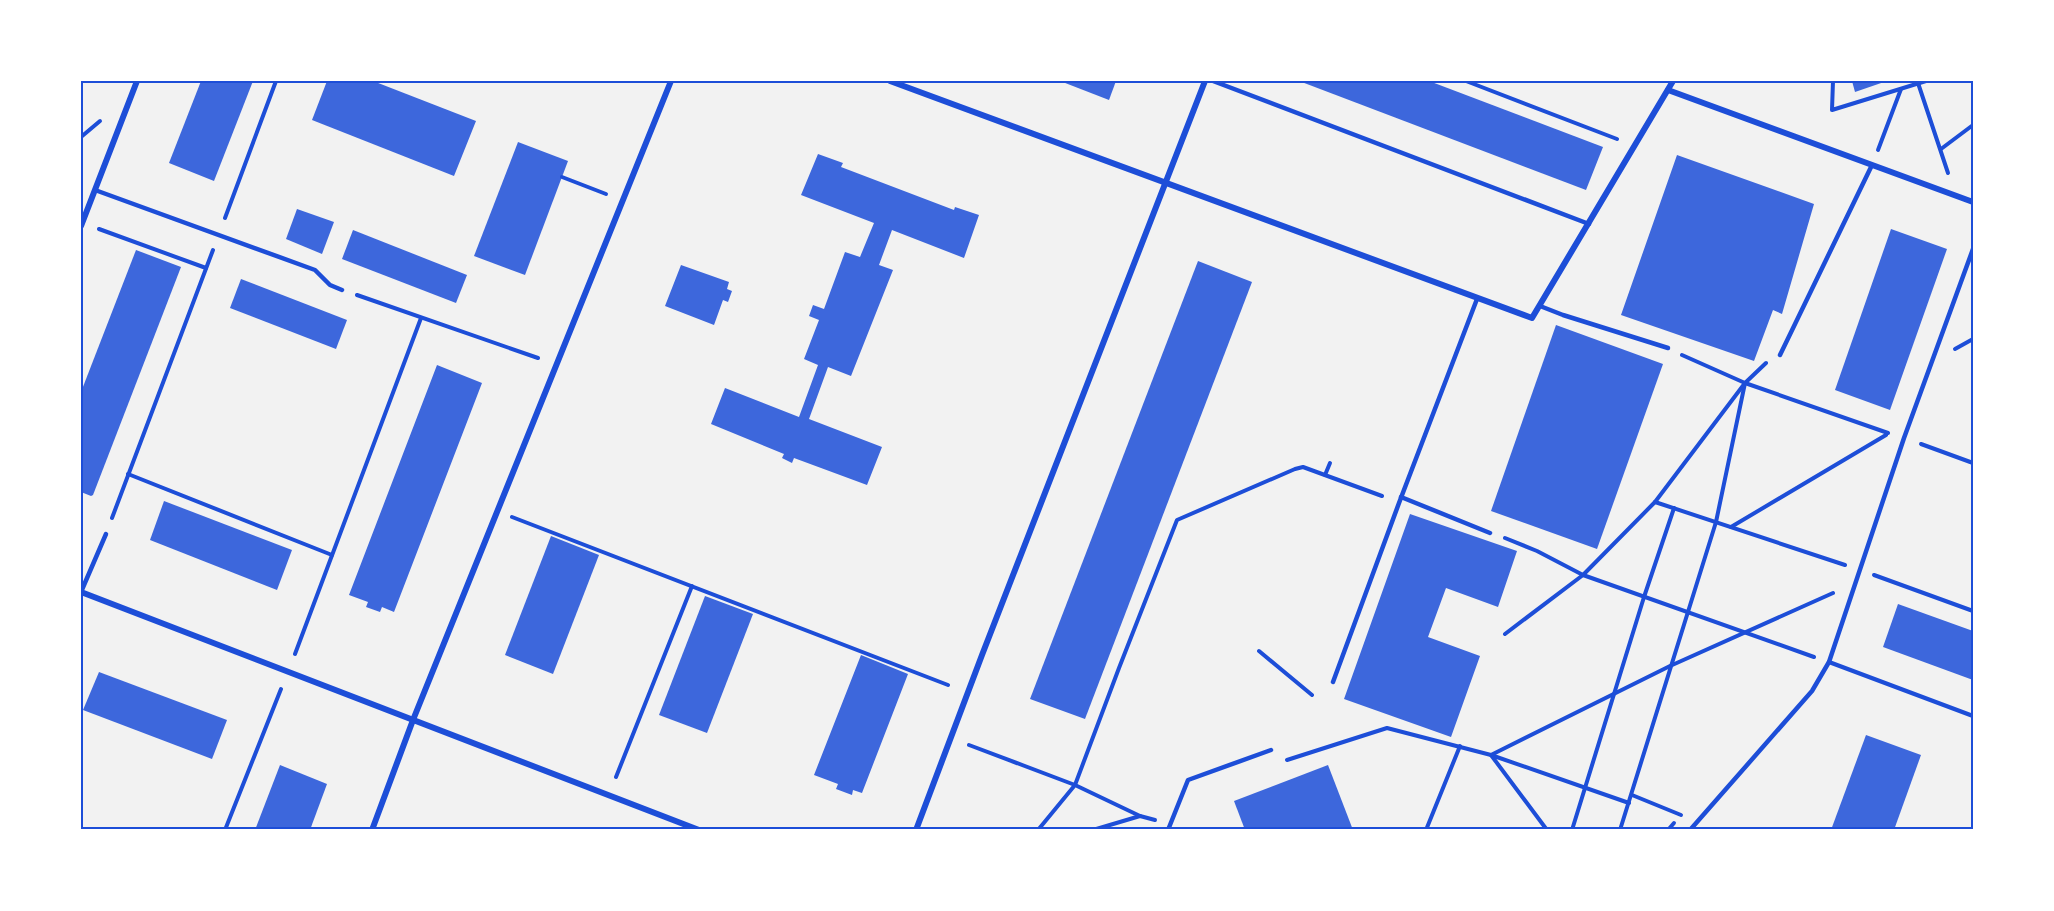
<svg xmlns="http://www.w3.org/2000/svg" width="2054" height="911" font-family="Manrope,sans-serif">
	<style>
		.building { fill: #3d67dc }
		.lines { fill: none; stroke-linecap: round; stroke-linejoin: round }
		.path { stroke: #1d4ed8; stroke-width: 4 }
		.service { stroke: #1d4ed8; stroke-width: 4.5 }
		.minor { stroke: #1d4ed8; stroke-width: 6 }
		.neatline { fill: none; stroke: #1d4ed8; stroke-width: 2 }
	</style>
	<rect width="100%" height="100%" fill="#f2f2f2"/>
	<!-- building -->
	<g class="building">
		<polygon points="201,81 253,81 214,181 169,163"/>
		<polygon points="327,81 373,81 476,121 454,176 312,120"/>
		<polygon points="1060,81 1116,81 1109,100"/>
		<polygon points="1299,81 1429,81 1603,147 1586,190"/>
		<polygon points="1852,81 1887,81 1855,92"/>
		<polygon points="518,142 568,161 525,275 474,256"/>
		<polygon points="818,154 843,163 841,167 954,210 955,207 979,215 964,258 892,230 879,265 893,270 851,376 828,367 809,419 882,447 867,485 794,458 792,463 782,458 784,454 711,424 725,388 799,417 818,365 804,359 819,320 809,316 813,305 824,309 845,252 860,257 874,223 801,195"/>
		<polygon points="1677,155 1814,204 1782,314 1773,310 1754,361 1621,315"/>
		<polygon points="297,209 334,222 322,254 286,239"/>
		<polygon points="1891,229 1947,249 1890,410 1835,390"/>
		<polygon points="353,230 467,275 456,303 342,259"/>
		<polygon points="136,250 181,267 93,495 91,496 81,492 81,392"/>
		<polygon points="1198,261 1252,282 1085,719 1030,699"/>
		<polygon points="681,265 729,282 727,289 732,291 728,302 723,300 714,325 665,306"/>
		<polygon points="241,279 347,320 336,349 230,308"/>
		<polygon points="1556,325 1663,364 1597,549 1491,511"/>
		<polygon points="437,365 482,383 394,612 382,607 380,612 366,607 368,602 349,595"/>
		<polygon points="164,501 292,550 277,590 150,540"/>
		<polygon points="1410,514 1517,551 1498,607 1446,588 1428,637 1480,656 1451,737 1344,699"/>
		<polygon points="551,536 599,555 553,674 505,655"/>
		<polygon points="705,596 753,614 707,733 659,715"/>
		<polygon points="1898,604 1973,631 1973,680 1883,647"/>
		<polygon points="861,655 908,674 862,793 853,790 852,795 836,789 838,784 814,775"/>
		<polygon points="99,672 227,720 212,759 83,710"/>
		<polygon points="1866,735 1921,755 1894,830 1831,830"/>
		<polygon points="280,765 327,784 310,830 255,830"/>
		<polygon points="1328,765 1353,830 1245,830 1234,801"/>
	</g>
	<g class="lines">
		<!-- path -->
		<g class="path">
			<polyline points="1466,81 1617,139"/>
			<polyline points="1833,81 1832,110 1926,81"/>
			<polyline points="1918,83 1948,173"/>
			<polyline points="81,137 100,121"/>
			<polyline points="1941,149 1973,125"/>
			<polyline points="1878,150 1901,89"/>
			<polyline points="562,177 606,194"/>
			<polyline points="225,218 276,81"/>
			<polyline points="99,229 206,268"/>
			<polyline points="357,295 538,358"/>
			<polyline points="1955,349 1973,339"/>
			<polyline points="1682,355 1745,383 1888,433"/>
			<polyline points="1921,444 1973,463"/>
			<polyline points="128,474 332,555"/>
			<polyline points="1325,475 1330,463"/>
			<polyline points="1655,502 1845,565"/>
			<polyline points="512,517 948,685"/>
			<polyline points="112,518 213,250"/>
			<polyline points="1731,527 1886,435"/>
			<polyline points="1505,538 1537,551 1583,575 1814,657"/>
			<polyline points="1874,575 1973,611"/>
			<polyline points="1505,634 1583,575 1655,502 1745,383 1766,363"/>
			<polyline points="1259,651 1312,695"/>
			<polyline points="295,654 421,318"/>
			<polyline points="969,745 1075,785 1119,668 1177,520 1295,469 1303,467 1382,496"/>
			<polyline points="1287,760 1387,728 1491,755 1629,803"/>
			<polyline points="616,777 692,586"/>
			<polyline points="1632,795 1681,815"/>
			<polyline points="225,830 281,689"/>
			<polyline points="1038,830 1075,785 1140,816 1155,820"/>
			<polyline points="1093,830 1140,816"/>
			<polyline points="1426,830 1460,746"/>
			<polyline points="1547,830 1491,755 1670,666 1833,593"/>
			<polyline points="1572,830 1644,597 1674,508"/>
			<polyline points="1620,830 1716,522 1745,383"/>
			<polyline points="1668,830 1674,823"/>
		</g>
		<!-- service -->
		<g class="service">
			<polyline points="1213,81 1589,224"/>
			<polyline points="95,190 315,270 330,285 342,290"/>
			<polyline points="1540,306 1563,315 1668,348"/>
			<polyline points="1780,355 1872,165"/>
			<polyline points="1401,497 1490,533"/>
			<polyline points="81,592 106,534"/>
			<polyline points="1829,662 1973,716"/>
			<polyline points="1333,682 1399,503 1477,299"/>
			<polyline points="1168,830 1188,780 1271,750"/>
			<polyline points="1690,830 1812,691 1829,662 1904,438 1973,249"/>
		</g>
		<!-- minor -->
		<g class="minor">
			<polyline points="890,81 1532,318 1673,81"/>
			<polyline points="1668,90 1973,202"/>
			<polyline points="81,226 137,81"/>
			<polyline points="81,592 699,830"/>
			<polyline points="372,830 413,720 671,81"/>
			<polyline points="916,830 982,655 1205,81"/>
		</g>
	</g>
	<!-- border -->
	<rect width="2054" height="911" fill="none" stroke="#ffffff" stroke-width="165"/>
	<rect x="82" y="82" width="1890" height="746" class="neatline"/>
</svg>
